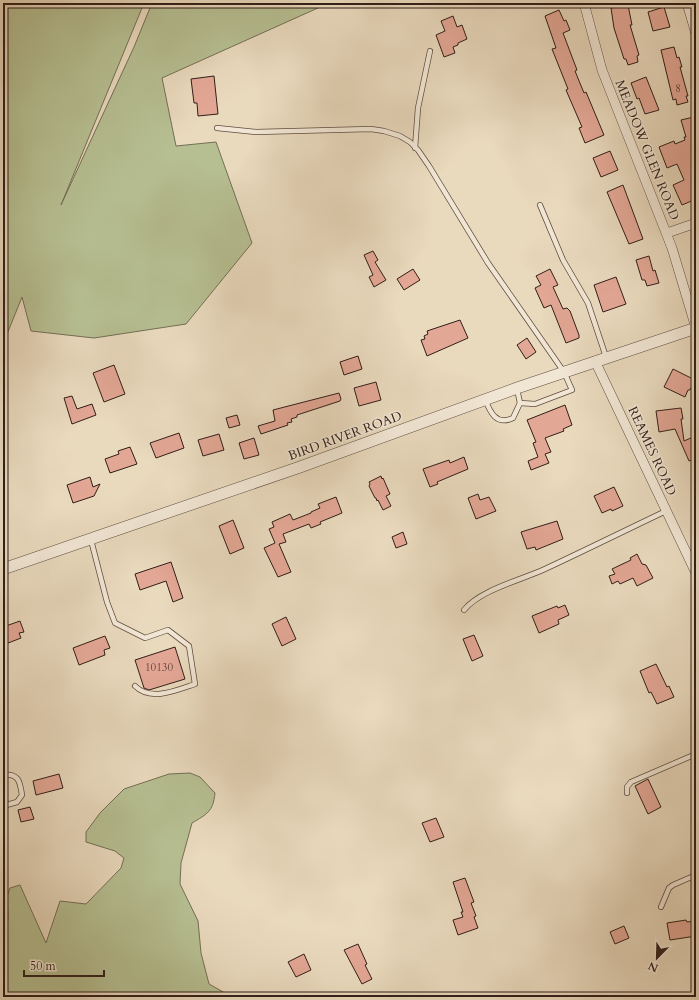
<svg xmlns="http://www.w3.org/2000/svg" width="699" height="1000" font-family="Cardo,serif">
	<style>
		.green { fill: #b6bf92; stroke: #746e55 }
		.building { fill: #e3a795; stroke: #311e18 }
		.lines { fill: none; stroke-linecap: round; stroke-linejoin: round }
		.service-casing { stroke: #5f4d41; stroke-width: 6 }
		.minor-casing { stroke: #5f4d41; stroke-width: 10 }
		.tertiary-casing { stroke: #5f4d41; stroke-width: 12 }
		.service { stroke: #f1e6d4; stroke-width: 4.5 }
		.minor { stroke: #f1e6d4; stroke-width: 9 }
		.tertiary { stroke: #f1e6d4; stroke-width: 11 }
		.labels { text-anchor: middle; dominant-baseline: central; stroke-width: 3; stroke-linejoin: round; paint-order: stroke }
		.number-label { font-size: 11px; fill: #5e4037 }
		.street-label { font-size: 13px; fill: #311e18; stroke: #f1e6d4 }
	</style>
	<rect width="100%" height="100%" fill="#e9d9bd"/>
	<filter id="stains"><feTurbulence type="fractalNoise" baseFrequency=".005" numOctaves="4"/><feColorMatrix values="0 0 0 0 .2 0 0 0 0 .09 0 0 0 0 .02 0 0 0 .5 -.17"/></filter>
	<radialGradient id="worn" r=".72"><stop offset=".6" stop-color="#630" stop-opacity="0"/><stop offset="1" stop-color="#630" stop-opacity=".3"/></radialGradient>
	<!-- green -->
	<g class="green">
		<polygon points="3,3 144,3 61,205 134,47 152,3 329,3 162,78 176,146 216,142 252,243 186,324 94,338 31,331 22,297 3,344"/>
		<path d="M190,773l10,4 15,16c-2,19 -8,21 -23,30l-11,40 -1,21 18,37 3,32 8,31 23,13h-229v-69l3,-1 2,-9 -1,-21 3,-9 10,-3 26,58 14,-42 26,3 35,-36 3,-10 -9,-7 -29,-9v-10l14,-19 24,-24 45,-15z"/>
	</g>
	<!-- building -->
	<g class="building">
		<polygon points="628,5 632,25 630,25 639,55 637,56 638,62 628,65 626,59 624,59 614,28 611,8"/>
		<polygon points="664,7 670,27 653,31 648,12"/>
		<polygon points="559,10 564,21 566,20 570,30 563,33 577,70 575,71 584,93 586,92 604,135 585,143 579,128 582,127 566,90 568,89 552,49 556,48 545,16"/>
		<polygon points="453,16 457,27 462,25 467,39 458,43 458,45 453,47 455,53 444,57 436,35 445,31 441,21"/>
		<polygon points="674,47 677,58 679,57 682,67 680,67 688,96 686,96 688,102 677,105 676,99 673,100 661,50"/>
		<polygon points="214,76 218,114 198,116 197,103 194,103 191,79"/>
		<polygon points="646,77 659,110 645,114 639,98 637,99 631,83"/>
		<polygon points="694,117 696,124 696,199 682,205 673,185 684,180 677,164 667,168 659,147 674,141 675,144 685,140 684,137 686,137 681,120"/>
		<polygon points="610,151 618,170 601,177 593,158"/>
		<polygon points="623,185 643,239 629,244 607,192"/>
		<polygon points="373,251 378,260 375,262 386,280 374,287 369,277 373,275 364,255"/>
		<polygon points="649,256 653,271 655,270 659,283 647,286 645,280 642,280 636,260"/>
		<polygon points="413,269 420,280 404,290 397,279"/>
		<polygon points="550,269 558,285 553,287 563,309 567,308 570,311 579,335 579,338 566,343 551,305 544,308 535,288 541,285 536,276"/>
		<polygon points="616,277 626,304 603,312 594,285"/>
		<polygon points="460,320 468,338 427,356 421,340 425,339 424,336 428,334 427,331"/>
		<polygon points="527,338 536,352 526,359 517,345"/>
		<polygon points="358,356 362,369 344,375 340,362"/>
		<polygon points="114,365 125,394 104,402 93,373"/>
		<polygon points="673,369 695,380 690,390 688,390 685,397 664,387"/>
		<polygon points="376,382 381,400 359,406 354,388"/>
		<polygon points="339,393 341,399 340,401 297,415 297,417 291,419 292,422 287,423 288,425 261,434 258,426 275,421 273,410"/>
		<polygon points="72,396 77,409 92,404 96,415 72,424 64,398"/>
		<polygon points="565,405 572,425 563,429 564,431 545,438 551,452 545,454 549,463 531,470 528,461 538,457 533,443 536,442 527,420"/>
		<polygon points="681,408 683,419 681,419 684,441 693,437 696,444 696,458 689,461 675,429 659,432 656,411"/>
		<polygon points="237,415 240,425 229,428 226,418"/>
		<polygon points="179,433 184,448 156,458 150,443"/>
		<polygon points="219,434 224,450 203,456 198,440"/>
		<polygon points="254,438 259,455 244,459 239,443"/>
		<polygon points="130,447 137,464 110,473 105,459 119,454 118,451"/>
		<polygon points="464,457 468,469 437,482 438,484 430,487 423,469 449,460 450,463"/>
		<polygon points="381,476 382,479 383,478 390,494 386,496 391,506 383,510 378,500 377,501 376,498 375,498 369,486 370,484 369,482"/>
		<polygon points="90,477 93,487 100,484 94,496 73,503 67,485"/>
		<polygon points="614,487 623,506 612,511 611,509 602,513 594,496"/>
		<polygon points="478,494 480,500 489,497 496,511 476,519 468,498"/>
		<polygon points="336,497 342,513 320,522 321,524 311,528 309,524 283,534 286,542 279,544 291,572 278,577 264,548 275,543 269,529 274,527 272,522 290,514 293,520 311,513 311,512 320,508 318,504"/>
		<polygon points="233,520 244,548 230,554 219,526"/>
		<polygon points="557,521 563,539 536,550 535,547 527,549 521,532"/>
		<polygon points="403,532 407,544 396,548 392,537"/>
		<polygon points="637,554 642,564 646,565 653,578 637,586 633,578 620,584 618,581 612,584 609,576 615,574 612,569 631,560 630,558"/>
		<polygon points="171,562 183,598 173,602 166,581 140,590 135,574"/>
		<polygon points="565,605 569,615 558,620 559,624 539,633 532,616 557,606 558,608"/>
		<polygon points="286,617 296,639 282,646 272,624"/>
		<polygon points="20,621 24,632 19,633 21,638 3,645 3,627"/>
		<polygon points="474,635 483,656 472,661 463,639"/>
		<polygon points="105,636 110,648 104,650 105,655 79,665 73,648"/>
		<polygon points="175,647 185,679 149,690 144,688 135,660"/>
		<polygon points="656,664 667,687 669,686 674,697 657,704 651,692 649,693 640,671"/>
		<polygon points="59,774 63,788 36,795 33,781"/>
		<polygon points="648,779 661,807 648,814 635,786"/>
		<polygon points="30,807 34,819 21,822 18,810"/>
		<polygon points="436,818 444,837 430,842 422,823"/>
		<polygon points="465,878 474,902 471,903 476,916 474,917 478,928 458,935 453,920 463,917 461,912 463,912 453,882"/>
		<polygon points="686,920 687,922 696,921 696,936 670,940 667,923"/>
		<polygon points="624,926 629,938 615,944 610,932"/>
		<polygon points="358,944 367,964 365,965 372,979 362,984 344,950"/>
		<polygon points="304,954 311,970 296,977 288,962"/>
	</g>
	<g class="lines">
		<!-- service casing -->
		<g class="service-casing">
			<g id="service">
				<polyline points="217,128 256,132 371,129 384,131 400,136 410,142 418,150 429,166 488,263 564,372 572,390 535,404 520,403 517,389"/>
				<polyline points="415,148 418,108 430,51"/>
				<polyline points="540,205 563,260 588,303 606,357"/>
				<path d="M485,399c5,13 11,27 28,19l7,-15"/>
				<path d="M91,540l16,62 8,21 30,15 23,-8 21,16 6,38c-18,6 -44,18 -60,2"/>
				<path d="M464,610c16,-20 57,-30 81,-41 41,-19 81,-39 121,-58"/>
				<path d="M3,775c16,-2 17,7 19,20l-5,7 -14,4"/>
				<polyline points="627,793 627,787 631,782 696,754"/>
				<polyline points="661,907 669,888 673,885 696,875"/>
			</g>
		</g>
		<!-- minor casing -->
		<g class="minor-casing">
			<g id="minor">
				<polyline points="584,3 602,70 672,248 696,328"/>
				<polyline points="687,3 696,34"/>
				<polyline points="667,233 696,223"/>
				<polyline points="595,361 696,573"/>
			</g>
		</g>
		<!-- tertiary casing -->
		<g class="tertiary-casing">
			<polyline id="tertiary" points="3,569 300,467 517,388 696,328"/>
		</g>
		<!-- service -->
		<use href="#service" class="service"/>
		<!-- minor -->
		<use href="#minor" class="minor"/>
		<!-- tertiary -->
		<use href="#tertiary" class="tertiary"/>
	</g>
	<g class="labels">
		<!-- number labels -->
		<g class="number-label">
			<text x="678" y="88">8</text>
			<text x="159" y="667">10130</text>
		</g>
		<!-- street labels -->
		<g class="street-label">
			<text transform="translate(647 150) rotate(68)">MEADOW GLEN ROAD</text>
			<text transform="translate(345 436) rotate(-20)">BIRD RIVER ROAD</text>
			<text transform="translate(652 451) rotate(65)">REAMES ROAD</text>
		</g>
	</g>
	<!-- margin -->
	<rect width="699" height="1000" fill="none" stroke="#e9d9bd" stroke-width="16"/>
	<rect x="4" y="4" width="691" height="992" fill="none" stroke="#311e18" stroke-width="2"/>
	<rect x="8" y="8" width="683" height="984" fill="none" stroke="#311e18"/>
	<!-- north arrow -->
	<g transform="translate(657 958) rotate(203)" stroke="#f1e6d4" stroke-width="3" paint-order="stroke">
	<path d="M0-3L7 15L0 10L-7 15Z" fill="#311e18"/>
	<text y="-6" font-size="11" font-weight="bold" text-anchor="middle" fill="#311e18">N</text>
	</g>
	<!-- scale -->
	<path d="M24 970v6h80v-6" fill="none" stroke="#311e18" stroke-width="2"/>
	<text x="30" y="970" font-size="12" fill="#311e18" stroke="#f1e6d4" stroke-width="3" paint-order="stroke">50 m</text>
	<rect width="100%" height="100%" filter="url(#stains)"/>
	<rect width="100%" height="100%" fill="url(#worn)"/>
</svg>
